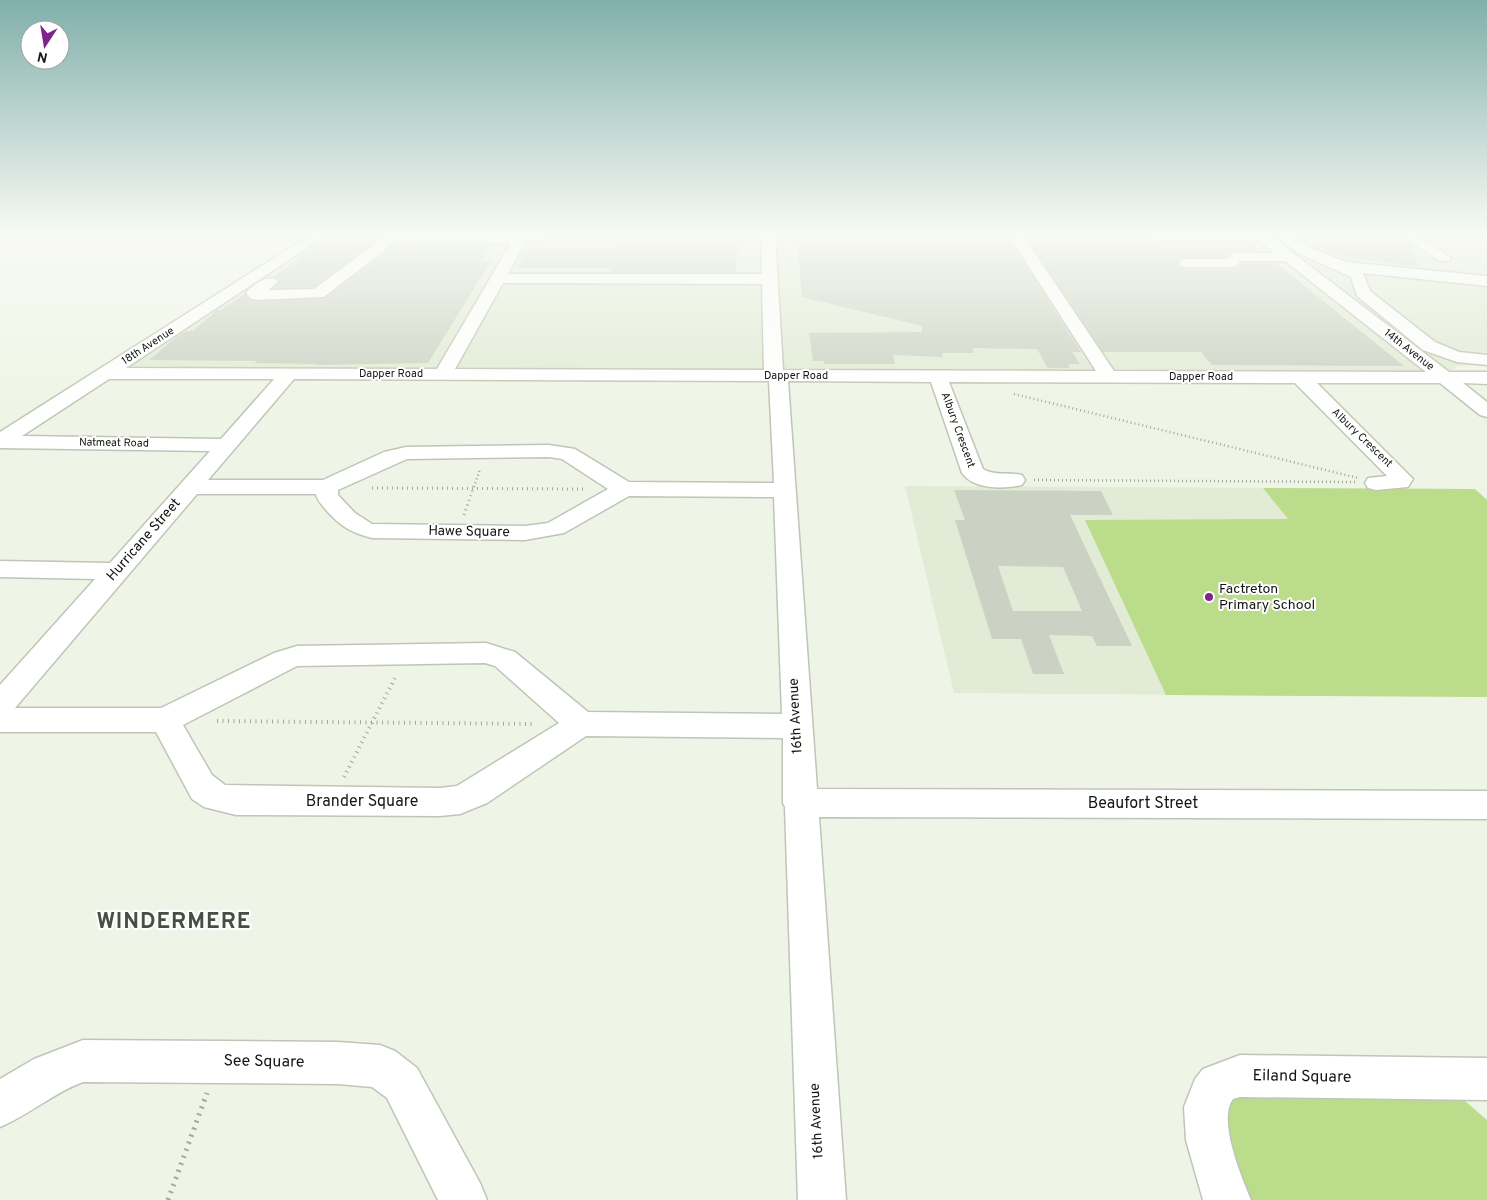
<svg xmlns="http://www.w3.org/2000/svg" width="1487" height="1200" font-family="Overpass,sans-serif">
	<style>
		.built { fill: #e1ebd5 }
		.green { fill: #bbdd8b }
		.building { fill: #cbd2c3; fill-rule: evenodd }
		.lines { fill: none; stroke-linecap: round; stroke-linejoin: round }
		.minor-casing { stroke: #bfc5b7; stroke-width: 3 }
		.path-far3 { stroke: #a3a89d; stroke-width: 2.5; stroke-dasharray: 1 3; stroke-linecap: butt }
		.path-far2 { stroke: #a3a89d; stroke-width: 3; stroke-dasharray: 1 4; stroke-linecap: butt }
		.path-far1 { stroke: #a3a89d; stroke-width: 4; stroke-dasharray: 1 4.5; stroke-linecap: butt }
		.path { stroke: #a3a89d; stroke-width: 5; stroke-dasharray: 2 5.5; stroke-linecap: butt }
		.minor { fill: #fff; fill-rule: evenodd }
		.poi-dot { fill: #81238f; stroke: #fff; stroke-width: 2 }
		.labels { text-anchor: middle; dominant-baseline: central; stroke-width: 4; stroke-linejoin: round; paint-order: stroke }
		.far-street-label { font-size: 11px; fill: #141611; stroke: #fff }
		.street-label { font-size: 14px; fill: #141611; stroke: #fff }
		.poi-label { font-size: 14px; fill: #141611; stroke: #fff; text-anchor: start }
		.near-street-label { font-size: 16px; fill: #141611; stroke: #fff }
		.near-district-label { font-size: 22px; font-weight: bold; letter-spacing: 1px; fill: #494e42; stroke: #fff }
	</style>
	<rect width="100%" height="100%" fill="#eff5e6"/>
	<!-- built -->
	<g class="built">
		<polygon points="326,234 1487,234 1487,364 1457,366 1445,378 105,373"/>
		<polygon points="905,486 1475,489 1487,500 1487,697 954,693"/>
	</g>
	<!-- green -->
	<g class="green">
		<polygon points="1263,488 1475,489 1487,500 1487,697 1166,695 1085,520 1288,519"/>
		<polygon points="1239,1092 1451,1094 1464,1100 1487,1120 1487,1200 1242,1200 1222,1107"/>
	</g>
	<!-- building -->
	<g class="building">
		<polygon points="337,234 384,235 313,287 274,288 280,282 276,278 272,277"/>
		<polygon points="620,234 688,234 738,237 736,272 611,272 612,268 517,268 527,249 615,249"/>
		<polygon points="872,234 1006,234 1081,352 1072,352 1080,364 1068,364 1070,368 1048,368 1037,349 972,348 974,353 942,353 943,357 893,355 895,364 824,364 824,361 813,361 809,333 922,332 922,326 802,297 797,235"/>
		<polygon points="1024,234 1135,234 1142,241 1154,242 1250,242 1261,251 1236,251 1231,252 1227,257 1186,257 1179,259 1177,264 1181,268 1186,269 1232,269 1237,268 1241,263 1276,263 1404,366 1212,365 1201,352 1103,352"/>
		<polygon points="1313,234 1390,234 1391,241 1411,244 1418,267 1332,255 1314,247"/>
		<polygon points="396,244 491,245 480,261 491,261 428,363 314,365 316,364 254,363 257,361 149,360 175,338 186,331 193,331 217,310 221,310 245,294 249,300 256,302 325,298"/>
		<path d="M954,490l147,1 12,24h-43l62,131h-35l-5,-10 -43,-1 15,39h-31l-12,-35h-29l-37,-119h10zM998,566l65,1 19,44h-69z"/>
	</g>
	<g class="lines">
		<!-- minor casing -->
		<g class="minor-casing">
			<g id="minor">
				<path d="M312,234h16l-202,134 311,1 74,-126 -116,-1 -71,55 -68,3 -6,-2 -4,-5c6,-8 19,-17 29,-14l3,3 -10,8 46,-1 74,-55h167l2,2 -2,3 -29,1 -18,34h254l-1,-40h14l8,136 313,1 -88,-137h14l92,137 312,1 -141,-111h-45l-3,5 -5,1h-46l-5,-1 -2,-3 2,-3 5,-1h42l3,-5 5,-1h38l-16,-13h-104l-7,-4 2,-2h119l181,138h38v12l-24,-1 24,19v15l-7,-2 -40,-32h-123l96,96 -5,8 -32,3 -8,-2 -3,-5 3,-5 19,-2 -92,-93 -346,-1 34,87c11,7 26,3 39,6l3,5 -3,5c-18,4 -48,5 -60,-12l-31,-91 -143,-1 29,408 670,2v28l-668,-2 27,383h-48l-13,-393 -2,-4v-65l-197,-2 -99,67 -27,11 -20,2 -204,-1 -32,-8 -12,-8 -36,-67h-156v-47l95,-106 -95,-2v-16l110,2 100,-112 -210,-3v-16zM503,283l259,1 2,86 -309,-1zM109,379h165l-53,60 -199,-3zM294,379l475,2 5,102 -145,-1 -54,-33 -26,-4 -143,2 -22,5 -61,28h-115zM549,457l13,2 46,30 -60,34 -23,3 -153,-2 -17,-11 -17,-18v-5l69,-31zM197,494h119c1,6 6,11 10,16 14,16 26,23 46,28l153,2 39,-7 65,-37 145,1 8,217 -194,-2 -73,-60 -29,-9 -189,3 -23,7 -113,55h-146zM485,663l10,3 64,57 -102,63 -17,2 -215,-3 -13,-10 -29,-50 114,-59z"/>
				<polygon points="1282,234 1291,234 1308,247 1346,262 1487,276 1487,286 1363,273 1370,291 1435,342 1459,352 1487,355 1487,365 1457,362 1423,350 1357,296 1351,277 1298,253 1281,240 1279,237"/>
				<polygon points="1400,234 1416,234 1451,258 1449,261 1439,261"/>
				<path d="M83,1040l255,2 42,3 15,6 22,17 63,115 7,17h-49l-51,-102 -15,-11 -34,-3 -255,-2c-30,11 -54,33 -83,45v-48l34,-20z"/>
				<path d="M1240,1055l247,3v42l-247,-3 -7,2c-16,21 9,79 18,101h-48l-17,-60 -2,-33 11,-28 8,-10z"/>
			</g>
		</g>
		<!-- path-far3 -->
		<g class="path-far3">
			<polyline points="1014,394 1358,478"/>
			<polyline points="1034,480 1358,482"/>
			<polyline points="474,487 480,469"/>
		</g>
		<!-- path-far2 -->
		<g class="path-far2">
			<polyline points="372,488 583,489"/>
			<polyline points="464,515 474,486"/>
		</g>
		<!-- path-far1 -->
		<g class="path-far1">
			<polyline points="217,721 536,724"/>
			<polyline points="344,777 396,676"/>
		</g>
		<!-- path -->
		<polyline class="path" points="168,1200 207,1093"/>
		<!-- minor -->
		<use href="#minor" class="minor"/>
	</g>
	<!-- sky -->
	<linearGradient id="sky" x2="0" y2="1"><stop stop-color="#81afaa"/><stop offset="0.58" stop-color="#f8faf4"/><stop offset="1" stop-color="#f8faf4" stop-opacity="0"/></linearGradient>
	<rect width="1487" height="402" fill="url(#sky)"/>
	<!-- markers -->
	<circle class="poi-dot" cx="1209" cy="597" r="5"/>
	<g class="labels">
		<!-- far-street labels -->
		<g class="far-street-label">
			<text transform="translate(148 346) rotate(-33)">18th Avenue</text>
			<text transform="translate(1409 350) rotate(38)">14th Avenue</text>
			<text x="391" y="374">Dapper Road</text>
			<text x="796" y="376">Dapper Road</text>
			<text x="1201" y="377">Dapper Road</text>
			<text transform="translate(958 430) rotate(70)">Albury Crescent</text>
			<text transform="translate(1362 438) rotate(44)">Albury Crescent</text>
			<text transform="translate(114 443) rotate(1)">Natmeat Road</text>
		</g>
		<!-- street labels -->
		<g class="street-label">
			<text transform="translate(469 532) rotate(1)">Hawe Square</text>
			<text transform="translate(144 540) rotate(-49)">Hurricane Street</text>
			<text transform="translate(796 716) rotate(-93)">16th Avenue</text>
			<text transform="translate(817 1121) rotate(-93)">16th Avenue</text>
		</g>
		<!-- poi labels -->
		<g class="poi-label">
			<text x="1219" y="589">Factreton<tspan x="1219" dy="16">Primary School</tspan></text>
		</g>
		<!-- near-street labels -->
		<g class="near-street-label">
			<text x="362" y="802">Brander Square</text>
			<text x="1143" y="804">Beaufort Street</text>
			<text transform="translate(264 1062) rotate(1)">See Square</text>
			<text transform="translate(1302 1077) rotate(1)">Eiland Square</text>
		</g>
		<!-- near-district labels -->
		<g class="near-district-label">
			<text x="174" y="922">WINDERMERE</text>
		</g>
	</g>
	<!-- north arrow -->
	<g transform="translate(45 45) rotate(192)"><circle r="24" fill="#ffffff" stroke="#a1a2a0"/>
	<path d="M0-4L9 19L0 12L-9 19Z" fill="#81238f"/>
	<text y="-8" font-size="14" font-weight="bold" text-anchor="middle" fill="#141611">N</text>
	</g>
</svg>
